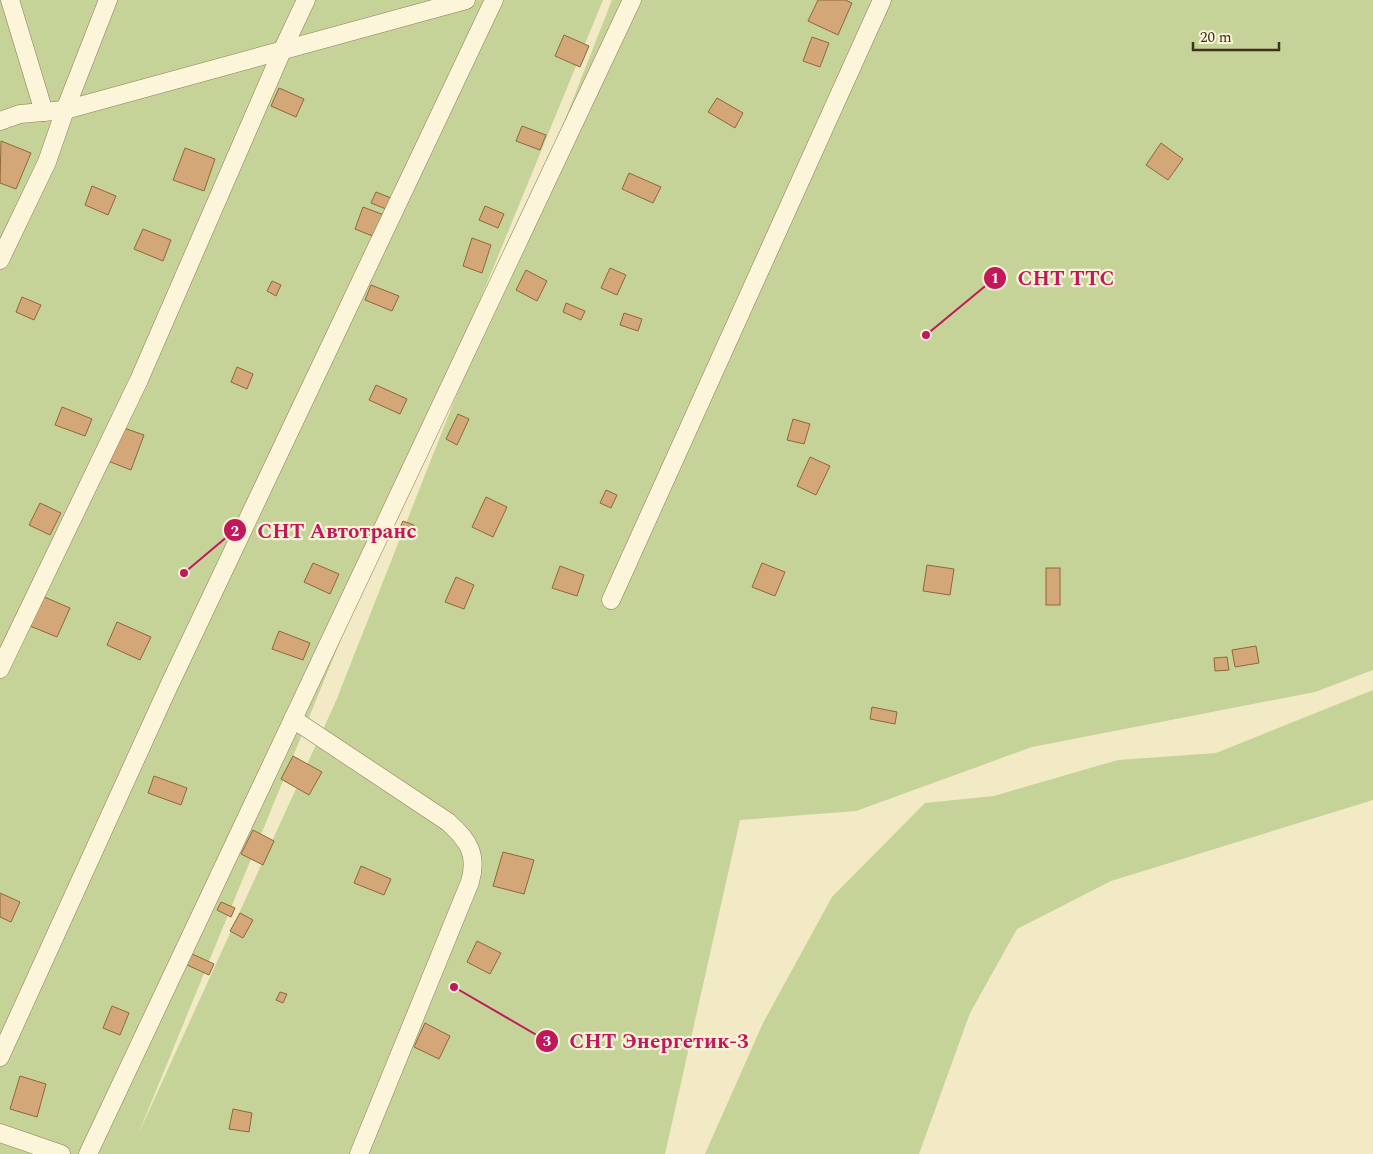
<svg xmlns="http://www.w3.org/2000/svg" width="1373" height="1154" font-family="Spectral,serif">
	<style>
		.green { fill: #c5d298 }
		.building { fill: #d4a778; stroke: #91663c }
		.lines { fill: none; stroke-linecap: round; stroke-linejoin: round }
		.service-casing { stroke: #907b59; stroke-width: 19 }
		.service { stroke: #fcf5da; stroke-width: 18 }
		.leader { fill: none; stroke: #c2185b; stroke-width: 2 }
		.callout-dot { fill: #c2185b; stroke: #f9f2d6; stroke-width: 2 }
		.mark-label { font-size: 15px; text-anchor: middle; font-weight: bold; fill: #fff }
		.callout-label { font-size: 21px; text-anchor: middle; font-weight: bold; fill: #c2185b; stroke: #f9f2d6; stroke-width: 4.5; stroke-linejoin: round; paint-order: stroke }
	</style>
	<rect width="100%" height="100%" fill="#f2e9c5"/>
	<!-- green -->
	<g class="green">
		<polygon points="0,0 603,0 137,1137 336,701 612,0 1373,0 1373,670 1315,692 1032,747 856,811 740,820 665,1154 0,1154"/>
		<polygon points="1373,690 1373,800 1111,881 1017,929 970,1013 919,1154 705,1154 763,1023 832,897 925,803 994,796 1118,760 1216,753"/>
	</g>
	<!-- building -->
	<g class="building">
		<polygon points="818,0 845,0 852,3 838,35 808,21"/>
		<polygon points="564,35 589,46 580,67 555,56"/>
		<polygon points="812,37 829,43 820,67 803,61"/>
		<polygon points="279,88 304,99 296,117 271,106"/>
		<polygon points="717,98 743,113 735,128 708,112"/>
		<polygon points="522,126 546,135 540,150 516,141"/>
		<polygon points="1,141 31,153 16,189 0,183"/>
		<polygon points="1161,143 1183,159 1168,180 1146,165"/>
		<polygon points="185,148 215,159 204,191 173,180"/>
		<polygon points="629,173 661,187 653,203 622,189"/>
		<polygon points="92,186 116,196 108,215 85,205"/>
		<polygon points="376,192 391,198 386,209 371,203"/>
		<polygon points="485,206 504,214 498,228 479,220"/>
		<polygon points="363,207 384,215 375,237 355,229"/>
		<polygon points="143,229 171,240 163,261 134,249"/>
		<polygon points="472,238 491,245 482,273 463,266"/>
		<polygon points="610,268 626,275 617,295 601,288"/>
		<polygon points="526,270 547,281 537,301 516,290"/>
		<polygon points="272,281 281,285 276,296 267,291"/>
		<polygon points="371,285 399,296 392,311 365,300"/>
		<polygon points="22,297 41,305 34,320 16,312"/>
		<polygon points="566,303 585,311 581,320 563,312"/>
		<polygon points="624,313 642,319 638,331 620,325"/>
		<polygon points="237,367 253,374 247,389 231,382"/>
		<polygon points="376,385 407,399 400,414 369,400"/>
		<polygon points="62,407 92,419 85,436 55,425"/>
		<polygon points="458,414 469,419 457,445 446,439"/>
		<polygon points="793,419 810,424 804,444 787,440"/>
		<polygon points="121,427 144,435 131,470 108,461"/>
		<polygon points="810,457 830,466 816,495 797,486"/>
		<polygon points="606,490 617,495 611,508 600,503"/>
		<polygon points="486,497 507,507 493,537 472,527"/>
		<polygon points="40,503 61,513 50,535 29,525"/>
		<polygon points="403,521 414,525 408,539 397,534"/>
		<polygon points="313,563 339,574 330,594 304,582"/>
		<polygon points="762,563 785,572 775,596 752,587"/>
		<polygon points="927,565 954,569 950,595 923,591"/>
		<polygon points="560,566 584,575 577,596 552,588"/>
		<rect x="1046" y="568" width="14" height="37"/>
		<polygon points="456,577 474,585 464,609 445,602"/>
		<polygon points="42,596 70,608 57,637 30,626"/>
		<polygon points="117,622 151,637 140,660 107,645"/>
		<polygon points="279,631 310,643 303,660 272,649"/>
		<polygon points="1256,646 1259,663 1235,667 1232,650"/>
		<polygon points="1227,657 1229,670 1215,671 1214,658"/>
		<polygon points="872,707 897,712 895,724 870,719"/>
		<polygon points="293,756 322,772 309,795 281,779"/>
		<polygon points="154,776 187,788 181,805 148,793"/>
		<polygon points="253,830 274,841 263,865 241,854"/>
		<polygon points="503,852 534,860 524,894 493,886"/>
		<polygon points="361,866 391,879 384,895 354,883"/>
		<polygon points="0,893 20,902 11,922 0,917"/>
		<polygon points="221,902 235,908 231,917 217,910"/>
		<polygon points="240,913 253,920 243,938 230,931"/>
		<polygon points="477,941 501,953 490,974 467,962"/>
		<polygon points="190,953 214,964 209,975 185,964"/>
		<polygon points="280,992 287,994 283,1003 276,1000"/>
		<polygon points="112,1006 129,1013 120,1035 103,1028"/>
		<polygon points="425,1023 450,1036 439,1059 414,1047"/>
		<polygon points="20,1076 46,1084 37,1117 10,1109"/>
		<polygon points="233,1109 252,1113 249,1132 229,1129"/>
	</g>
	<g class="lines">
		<!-- service casing -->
		<g class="service-casing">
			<g id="service">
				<polyline points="10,0 44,112"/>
				<polyline points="0,121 20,114 65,110 466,0"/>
				<polyline points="0,260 47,162 65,110 108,0"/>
				<polyline points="611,600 882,0"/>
				<polyline points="0,669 139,380 282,51 306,0"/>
				<path d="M293,719l155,103c20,18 30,32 22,60l-111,272"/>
				<polyline points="0,1057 167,690 494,0"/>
				<polyline points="0,1133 61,1154"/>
				<polyline points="88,1154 632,0"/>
			</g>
		</g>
		<!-- service -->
		<use href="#service" class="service"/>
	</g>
	<!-- callouts -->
	<path class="leader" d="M926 335L995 278M184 573L235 530M454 987L547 1041"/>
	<g class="callout-dot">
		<circle cx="926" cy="335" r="5"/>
		<circle cx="184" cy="573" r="5"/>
		<circle cx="454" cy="987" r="5"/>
		<circle cx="995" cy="278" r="12"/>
		<circle cx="235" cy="530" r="12"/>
		<circle cx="547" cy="1041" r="12"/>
	</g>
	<g class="mark-label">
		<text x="995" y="283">1</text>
		<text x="235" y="536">2</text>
		<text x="547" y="1046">3</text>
	</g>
	<g class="callout-label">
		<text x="1066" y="285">СНТ ТТС</text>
		<text x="337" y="538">СНТ Автотранс</text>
		<text x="659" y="1048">СНТ Энергетик-3</text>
	</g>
	<!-- scale -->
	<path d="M1193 42v8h86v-8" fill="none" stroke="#3e311e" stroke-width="2.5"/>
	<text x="1200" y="42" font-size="15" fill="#3e311e" stroke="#f9f2d6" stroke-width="4" paint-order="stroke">20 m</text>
</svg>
